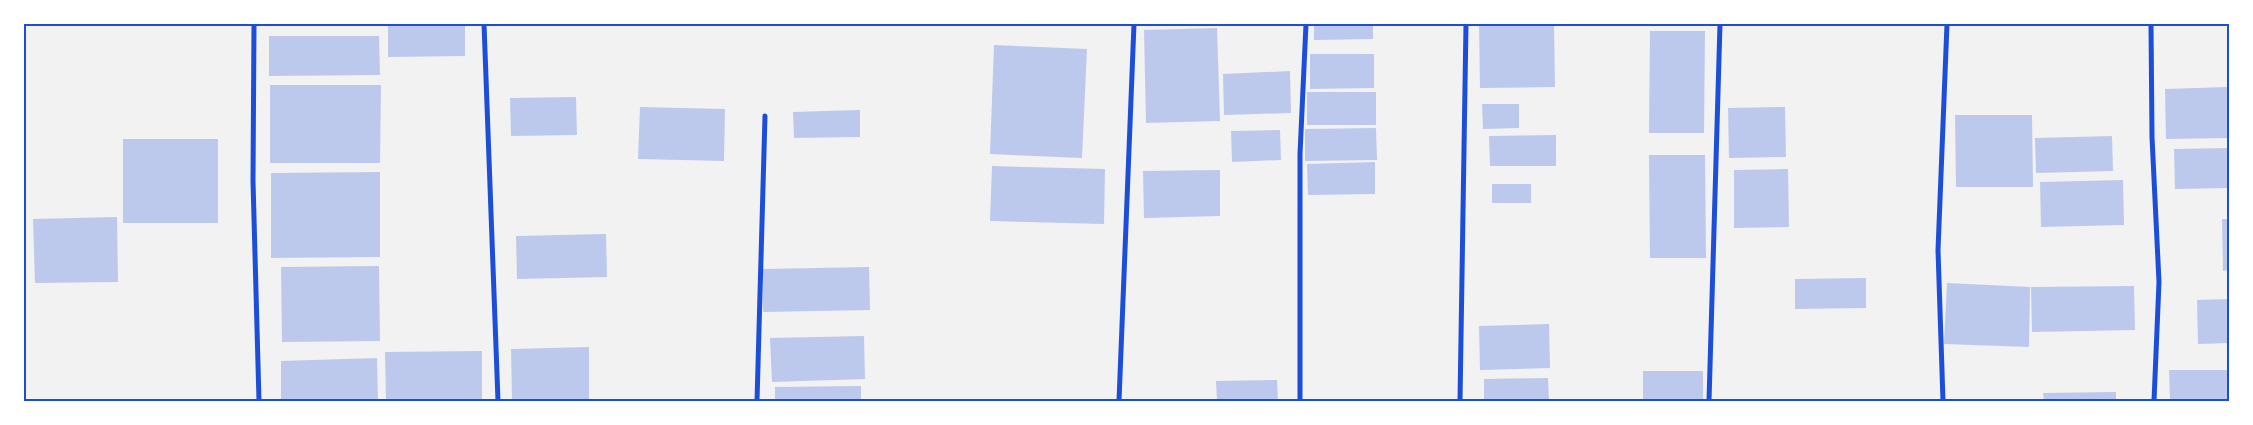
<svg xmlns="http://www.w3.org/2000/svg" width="2253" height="425" font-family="Signika,sans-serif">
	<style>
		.building { fill: #bdc9ec }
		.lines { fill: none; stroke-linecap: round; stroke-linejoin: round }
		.minor { stroke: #1d4ed8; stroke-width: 5 }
		.neatline { fill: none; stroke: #1d4ed8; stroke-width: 2 }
	</style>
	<rect width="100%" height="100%" fill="#f2f2f2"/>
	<!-- building -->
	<g class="building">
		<polygon points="388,24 465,24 465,56 388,57"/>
		<polygon points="1314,24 1373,24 1373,39 1314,40"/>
		<polygon points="1479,24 1554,24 1555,87 1480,88"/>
		<polygon points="1217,28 1220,121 1146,123 1144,30"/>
		<polygon points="1650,31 1705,31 1704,133 1649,133"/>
		<polygon points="269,36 379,36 380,75 269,76"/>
		<polygon points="994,45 1087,49 1082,158 990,154"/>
		<polygon points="1310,54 1374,54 1374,88 1310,89"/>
		<polygon points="1290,71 1291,113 1224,115 1223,74"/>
		<polygon points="270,85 381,85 380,163 270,163"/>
		<polygon points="2227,87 2228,138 2166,139 2165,89"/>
		<rect x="1307" y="92" width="69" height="33"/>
		<polygon points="576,97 577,135 511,136 510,98"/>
		<polygon points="1482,104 1519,104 1519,128 1483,129"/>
		<polygon points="640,107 725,109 724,161 638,159"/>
		<polygon points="1785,107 1786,157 1729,158 1728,108"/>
		<polygon points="860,110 860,137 794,138 793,112"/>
		<polygon points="1955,115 2032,115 2033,187 1956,187"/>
		<polygon points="1376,128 1377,160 1305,161 1305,129"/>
		<polygon points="1280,130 1281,160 1232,162 1231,131"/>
		<polygon points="1556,135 1556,166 1490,166 1489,136"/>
		<polygon points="2112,136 2113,171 2036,173 2035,138"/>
		<rect x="123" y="139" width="95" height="84"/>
		<polygon points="2229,148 2229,188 2175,189 2174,149"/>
		<polygon points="1649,155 1705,155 1706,258 1650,258"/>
		<polygon points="1375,162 1375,194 1308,195 1307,164"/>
		<polygon points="992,166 1105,169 1104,224 990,221"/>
		<polygon points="1788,169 1789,227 1734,228 1734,170"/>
		<polygon points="1220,170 1220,216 1144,218 1143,171"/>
		<polygon points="380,172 380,257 271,258 271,173"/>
		<polygon points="2123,180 2124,225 2041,227 2040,182"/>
		<rect x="1492" y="184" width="39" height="19"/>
		<polygon points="117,217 118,282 35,283 33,219"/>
		<polygon points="2222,219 2229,219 2229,270 2223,271"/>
		<polygon points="606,234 607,277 517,279 516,236"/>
		<polygon points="379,266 380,341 282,342 281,267"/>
		<polygon points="869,267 870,310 763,312 763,269"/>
		<polygon points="1866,278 1866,308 1795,309 1795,279"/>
		<polygon points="1947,283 2030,287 2029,347 1944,344"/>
		<polygon points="2134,286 2135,330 2032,332 2031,287"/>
		<polygon points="2229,299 2229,343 2198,344 2197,300"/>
		<polygon points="1549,324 1550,368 1480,370 1479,326"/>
		<polygon points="864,336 865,379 772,382 770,338"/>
		<polygon points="589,347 589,401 512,401 511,349"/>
		<polygon points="482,351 482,401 386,401 385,352"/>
		<polygon points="377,358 378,401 281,401 281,361"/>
		<polygon points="2169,370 2229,370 2229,401 2170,401"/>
		<rect x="1643" y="371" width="60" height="30"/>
		<polygon points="1548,378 1549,401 1484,401 1484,379"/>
		<polygon points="1277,380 1278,401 1217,401 1216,381"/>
		<polygon points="861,386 861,401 775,401 775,387"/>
		<polygon points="2116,392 2116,401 2044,401 2043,393"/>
	</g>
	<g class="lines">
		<!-- minor -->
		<g class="minor">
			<polyline points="254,24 253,181 259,401"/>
			<polyline points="484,24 498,401"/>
			<polyline points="2151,24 2152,137 2159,282 2154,401"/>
			<polyline points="757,401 765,116"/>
			<polyline points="1119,401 1134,24"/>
			<polyline points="1300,401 1300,154 1306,24"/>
			<polyline points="1460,401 1466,24"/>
			<polyline points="1709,401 1720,24"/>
			<polyline points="1943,401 1938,250 1947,24"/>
		</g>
	</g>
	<!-- border -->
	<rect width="2253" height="425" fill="none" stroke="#ffffff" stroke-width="50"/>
	<rect x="25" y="25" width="2203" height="375" class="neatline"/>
</svg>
